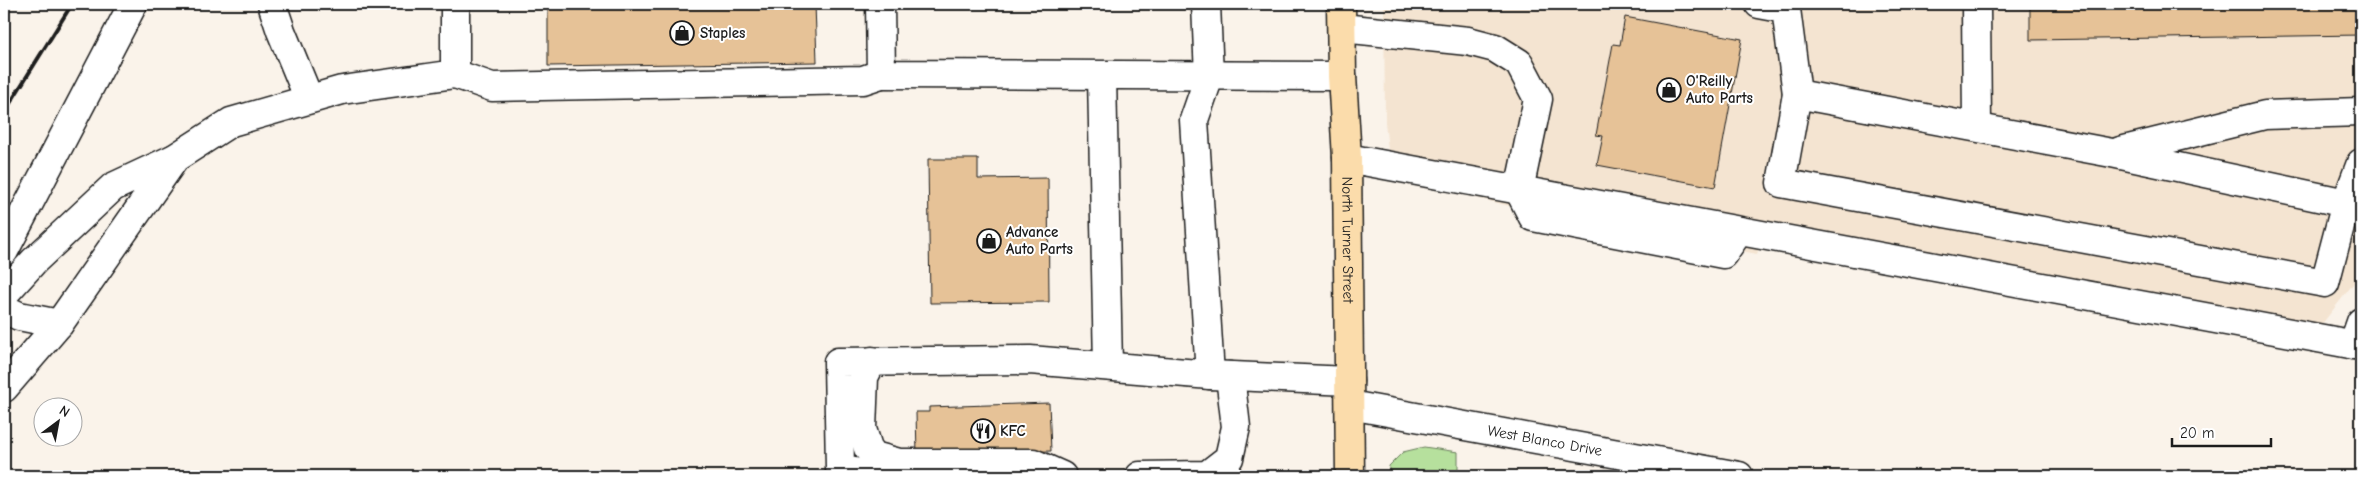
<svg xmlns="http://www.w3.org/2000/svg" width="2365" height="480" font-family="'Comic Neue',sans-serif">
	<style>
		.built { fill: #f4e4d1 }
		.green { fill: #b6e09d; stroke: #697e5c }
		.building { fill: #e6c297; stroke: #1c1c1c }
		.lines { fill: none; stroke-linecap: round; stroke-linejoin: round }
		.minor-casing { stroke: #1c1c1c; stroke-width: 31 }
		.major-casing { stroke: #1c1c1c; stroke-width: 31 }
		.minor { stroke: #fff; stroke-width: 28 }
		.major { stroke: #fbdcab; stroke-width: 28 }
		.rail { stroke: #1c1c1c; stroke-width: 4 }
		.labels { text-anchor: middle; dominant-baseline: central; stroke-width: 4; stroke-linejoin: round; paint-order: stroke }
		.poi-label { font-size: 15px; font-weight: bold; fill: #1c1c1c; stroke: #fff; text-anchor: start }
		.street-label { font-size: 15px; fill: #1c1c1c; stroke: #fff }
	</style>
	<rect width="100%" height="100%" fill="#faf3ea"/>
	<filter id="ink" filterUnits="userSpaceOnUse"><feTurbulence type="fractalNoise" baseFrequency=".02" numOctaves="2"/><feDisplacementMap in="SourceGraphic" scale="10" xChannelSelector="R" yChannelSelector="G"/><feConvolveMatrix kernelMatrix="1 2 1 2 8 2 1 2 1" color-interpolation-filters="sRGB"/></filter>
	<g filter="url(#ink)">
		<!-- built -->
		<polygon class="built" points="1384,4 2361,4 2361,254 2357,279 2322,324 1767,224 1757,254 1522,209 1391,177 1385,122"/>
		<!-- green -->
		<polygon class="green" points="1424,447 1458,452 1458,476 1389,476 1389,466 1403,452"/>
		<!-- building -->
		<g class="building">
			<polygon points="548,4 815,4 817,62 548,66"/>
			<polygon points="2030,4 2361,4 2361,35 2030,40"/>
			<polygon points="1625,17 1742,39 1715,187 1597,165 1603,136 1596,135 1613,44 1620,45"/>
			<polygon points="928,159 978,159 978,179 1048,178 1049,302 930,303"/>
			<polygon points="1049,403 1051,451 917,455 916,412 929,412 929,407"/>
		</g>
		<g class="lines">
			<!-- minor casing -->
			<g class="minor-casing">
				<g id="minor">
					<polyline points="272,4 281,31 309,99"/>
					<polyline points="455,4 455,74 492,87 863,80 881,74"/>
					<polyline points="880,4 881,74 1342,76"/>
					<polyline points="1206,4 1209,77 1194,120 1210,375"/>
					<polyline points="1759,4 1786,9 1797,94"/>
					<polyline points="1976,4 1977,127"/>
					<polyline points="1342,28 1468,41 1495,48 1519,63 1538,99 1519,190 1533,217 1723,254 1739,231"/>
					<polyline points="1102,76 1108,366"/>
					<polygon points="1797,94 2112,153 2346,203 2325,283 1781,183"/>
					<polyline points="2120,151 2265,115 2361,112"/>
					<polyline points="1347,158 2361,346"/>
					<polyline points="2346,203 2361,163"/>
					<polyline points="4,251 133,4"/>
					<polyline points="4,294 34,261 113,187 173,159"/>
					<polyline points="4,309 19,316 59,324"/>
					<polyline points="2353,345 2361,322"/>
					<polyline points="872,361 864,377 862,429 868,448 874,456 899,463 1033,463 1062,476"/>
					<polyline points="4,388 59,324 175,158 231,122 342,90 455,74"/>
					<path id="s1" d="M1350,405l389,71"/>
					<polyline points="872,476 840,469 838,362 1030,360 1210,375 1349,381"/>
					<polyline points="1140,476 1207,475 1229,458 1236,427 1230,376"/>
				</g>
			</g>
			<!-- major casing -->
			<g class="major-casing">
				<g id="major">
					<path id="s2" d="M1341,4l1,72 5,82 3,318"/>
				</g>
			</g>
			<!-- minor -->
			<use href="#minor" class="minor"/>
			<!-- major -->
			<use href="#major" class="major"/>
			<!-- rail -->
			<polyline class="rail" points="4,113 72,4"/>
		</g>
	</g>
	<!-- icons -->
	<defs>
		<g id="shop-ring" transform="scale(1.25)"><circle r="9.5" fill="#fff" stroke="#1c1c1c" stroke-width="1.5"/><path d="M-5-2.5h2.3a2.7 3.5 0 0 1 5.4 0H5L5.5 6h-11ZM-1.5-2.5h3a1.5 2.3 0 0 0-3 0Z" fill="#1c1c1c"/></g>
		<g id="restaurant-ring" transform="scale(1.25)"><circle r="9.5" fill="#fff" stroke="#1c1c1c" stroke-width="1.5"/><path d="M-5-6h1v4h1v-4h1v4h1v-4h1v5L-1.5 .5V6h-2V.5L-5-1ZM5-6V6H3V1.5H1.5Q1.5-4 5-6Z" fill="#1c1c1c"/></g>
	</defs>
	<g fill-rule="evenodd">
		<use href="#shop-ring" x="682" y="33"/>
		<use href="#shop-ring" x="1669" y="90"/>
		<use href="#shop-ring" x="989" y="241"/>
		<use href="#restaurant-ring" x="983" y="431"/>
	</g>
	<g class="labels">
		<!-- poi labels -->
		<g class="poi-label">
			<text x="700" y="33">Staples</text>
			<text x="1686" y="81">O'Reilly<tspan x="1686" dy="17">Auto Parts</tspan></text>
			<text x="1006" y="232">Advance<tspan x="1006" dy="17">Auto Parts</tspan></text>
			<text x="1000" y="431">KFC</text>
		</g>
		<!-- street labels -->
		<g class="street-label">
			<text stroke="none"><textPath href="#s2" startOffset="236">North Turner Street</textPath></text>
			<text stroke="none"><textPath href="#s1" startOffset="198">West Blanco Drive</textPath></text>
		</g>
	</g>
	<!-- margin -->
	<rect width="2365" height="480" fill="none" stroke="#fff" stroke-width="20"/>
	<rect x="10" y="10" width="2345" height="460" fill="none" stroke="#1c1c1c" stroke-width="2" filter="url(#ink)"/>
	<!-- north arrow -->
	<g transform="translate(58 422) rotate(32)"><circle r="24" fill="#ffffff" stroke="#a4a4a4"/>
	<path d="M0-4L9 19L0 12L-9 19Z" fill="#1c1c1c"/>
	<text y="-8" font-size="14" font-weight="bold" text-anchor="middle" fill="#1c1c1c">N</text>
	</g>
	<!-- scale -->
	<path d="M2172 438v8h99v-8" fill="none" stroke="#1c1c1c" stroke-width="2.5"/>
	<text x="2180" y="438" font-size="15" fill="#1c1c1c" stroke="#ffffff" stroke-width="4" paint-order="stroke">20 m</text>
</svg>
